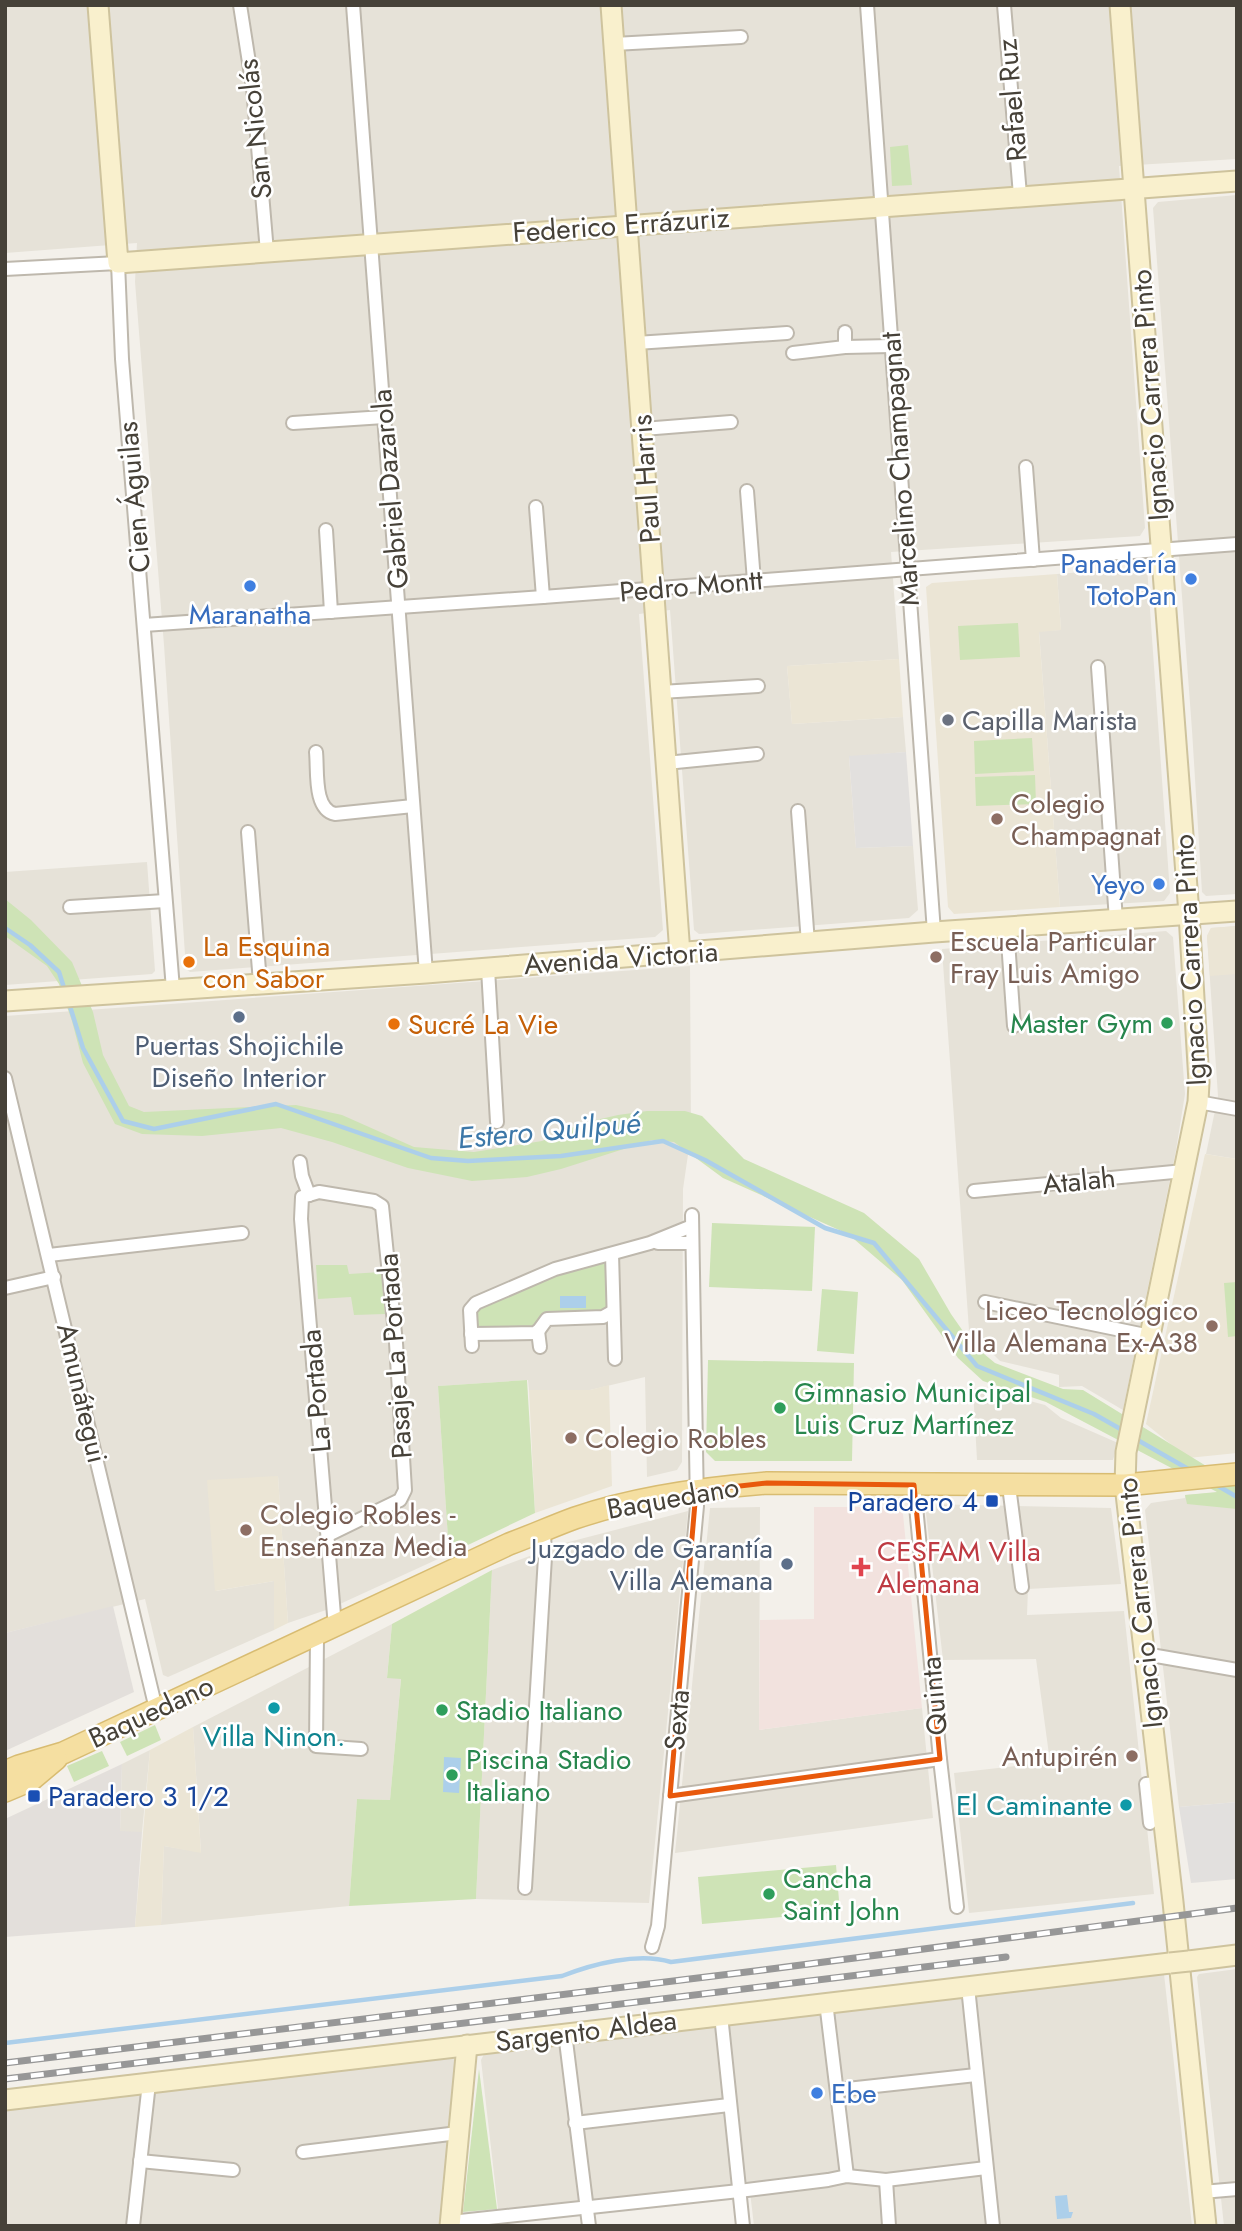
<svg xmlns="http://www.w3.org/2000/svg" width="1242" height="2231" font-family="Jost,sans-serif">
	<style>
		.residential { fill: #e6e2d8 }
		.industrial { fill: #e3dfdb }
		.education { fill: #ebe5d5 }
		.medical { fill: #f2e2de }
		.green { fill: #cee3b6 }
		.parking { fill: #e2e0de }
		.water { fill: #accfea }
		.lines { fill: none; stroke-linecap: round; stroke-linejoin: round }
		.stream { stroke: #accfea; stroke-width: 4.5 }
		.street-casing { stroke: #beb8ad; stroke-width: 16 }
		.secondary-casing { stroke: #cec39d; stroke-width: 23 }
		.primary-casing { stroke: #d8bc72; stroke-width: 24 }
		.street { stroke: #fff; stroke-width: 12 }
		.secondary { stroke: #f9f0cd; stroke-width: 19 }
		.primary { stroke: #f5dfa1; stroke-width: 21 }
		.rail-casing { stroke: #979797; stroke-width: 7 }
		.rail { stroke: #fff; stroke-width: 4.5; stroke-dasharray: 13; stroke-linecap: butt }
		.secondary-bridge-casing { stroke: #cec39d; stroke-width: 23; stroke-linecap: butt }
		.secondary-bridge { stroke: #f9f0cd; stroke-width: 19 }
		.marked { fill: none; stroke: #e8590c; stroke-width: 5; stroke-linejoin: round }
		.shop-dot { fill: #3f7fe0; stroke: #fff; stroke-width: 2.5 }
		.worship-dot { fill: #6b7280; stroke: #fff; stroke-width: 2.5 }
		.education-dot { fill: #8d6e63; stroke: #fff; stroke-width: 2.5 }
		.food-dot { fill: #e8710a; stroke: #fff; stroke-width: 2.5 }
		.service-dot { fill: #5c6f8a; stroke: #fff; stroke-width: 2.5 }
		.leisure-dot { fill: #2e9e5b; stroke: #fff; stroke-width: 2.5 }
		.transit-dot { fill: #1a4fb4; stroke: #fff; stroke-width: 2.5 }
		.health-dot { fill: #e0444e; stroke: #fff; stroke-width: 2.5 }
		.culture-dot { fill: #0f9aa8; stroke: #fff; stroke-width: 2.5 }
		.labels { text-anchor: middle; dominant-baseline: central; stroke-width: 5; stroke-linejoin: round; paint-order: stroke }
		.street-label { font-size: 28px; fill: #464138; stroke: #fff }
		.shop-label { font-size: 28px; fill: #366cbe; stroke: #fff; text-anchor: end }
		.worship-label { font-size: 28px; fill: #5b616d; stroke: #fff; text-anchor: start }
		.education-label { font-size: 28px; fill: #785e54; stroke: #fff; text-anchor: start }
		.food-label { font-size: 28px; fill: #c56008; stroke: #fff; text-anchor: start }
		.leisure-label { font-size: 28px; fill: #27864d; stroke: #fff; text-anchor: start }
		.service-label { font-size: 28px; fill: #4e5e75; stroke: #fff }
		.transit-label { font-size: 28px; fill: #164399; stroke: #fff; text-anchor: end }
		.health-label { font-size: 28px; fill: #be3a42; stroke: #fff; text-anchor: start }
		.culture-label { font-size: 28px; fill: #0d838f; stroke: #fff }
		.water-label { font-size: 30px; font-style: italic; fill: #3c77a8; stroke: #fff }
	</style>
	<rect width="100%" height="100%" fill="#f3f0ea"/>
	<!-- residential -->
	<g class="residential">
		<polygon points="5,5 1237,5 1237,159 1119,166 1145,528 1140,536 891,552 899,659 787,666 792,724 903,717 906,752 849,757 856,848 913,846 918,910 909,918 699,934 694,930 670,610 639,614 663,930 655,937 190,972 186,969 164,645 135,282 137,243 5,253"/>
		<polygon points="1237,195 1237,894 1206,896 1202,892 1192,730 1153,208 1158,202"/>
		<polygon points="1147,567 1170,893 1164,901 1060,907 1039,631 1061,630 1057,574"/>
		<polygon points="147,862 155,971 152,974 5,985 5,872"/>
		<polygon points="1237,926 1237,1159 1206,1154 1218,1096 1207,936 1211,928"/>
		<polygon points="1166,931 1173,937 1185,1094 1176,1150 1123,1410 1082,1386 1059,1387 1059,1375 1000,1361 969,1330 942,949"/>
		<polygon points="690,966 691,1134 683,1189 682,1462 677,1470 647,1477 645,1377 590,1390 529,1390 528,1380 438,1386 449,1554 329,1609 288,1623 278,1476 216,1591 274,1581 274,1630 168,1677 163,1675 145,1599 5,1633 5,1016"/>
		<polygon points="973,1388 985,1390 1003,1401 1026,1400 1045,1405 1061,1418 1118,1443 1113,1460 977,1460"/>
		<polygon points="1237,1491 1237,1802 1179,1807 1145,1510 1151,1503 1185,1498 1185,1495"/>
		<polygon points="925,1504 1111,1508 1121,1584 1028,1589 1027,1615 1124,1611 1154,1894 969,1913 954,1773 1050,1762 1036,1659 943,1660"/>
		<polygon points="760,1507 759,1730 922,1708 933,1818 675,1853 710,1508"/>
		<polygon points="688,1511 649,1903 476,1899 492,1570 565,1543"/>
		<polygon points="392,1624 387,1677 401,1678 390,1800 357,1799 349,1906 161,1925 164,1846 201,1852 193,1727"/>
		<polygon points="150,1750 142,1832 120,1832 122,1764"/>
		<polygon points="1237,1969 1237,2226 1224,2226 1197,1977 1199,1974"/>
		<polygon points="1164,1974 1192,2226 754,2226 749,2183 498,2209 481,2060 485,2052"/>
		<polygon points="451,2056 456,2062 442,2226 5,2226 5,2111 135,2093"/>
	</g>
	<!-- industrial -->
	<g class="industrial">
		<polygon points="113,1606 134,1692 5,1751 5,1633"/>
		<polygon points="122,1764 120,1831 142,1832 135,1927 5,1937 5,1819"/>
	</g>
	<!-- education -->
	<g class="education">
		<polygon points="1057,574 1061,630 1039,632 1060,907 954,914 948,907 926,587 932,583"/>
		<polygon points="899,659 903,717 792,724 787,666"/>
		<polygon points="1237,926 1237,974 1210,976 1207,936 1211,928"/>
		<polygon points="1205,1154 1237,1159 1237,1453 1188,1458 1146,1424"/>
		<polygon points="609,1385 612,1486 535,1513 529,1390 590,1390"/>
		<polygon points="278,1476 288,1623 274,1630 274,1581 215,1591 207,1480"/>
		<polygon points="193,1727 201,1853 164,1846 161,1925 135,1927 150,1750"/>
	</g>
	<!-- medical -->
	<polygon class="medical" points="814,1507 893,1507 903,1514 922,1708 759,1730 760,1620 814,1619"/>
	<!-- green -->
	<g class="green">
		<polygon points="908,145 912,185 892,186 890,147"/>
		<polygon points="1018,623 1020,657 960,660 958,626"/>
		<polygon points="1032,738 1034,771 975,774 974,741"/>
		<polygon points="1035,775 1036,804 976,806 975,777"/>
		<polygon points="5,899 31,920 72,962 93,1012 103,1055 129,1106 144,1112 296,1105 342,1115 414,1147 474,1152 542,1141 583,1123 618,1115 647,1111 685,1111 702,1116 744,1159 864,1213 919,1259 951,1314 972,1344 995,1363 1063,1389 1083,1390 1237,1485 1237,1509 1187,1504 1185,1495 1217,1492 1046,1402 983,1381 958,1358 902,1280 848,1234 723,1178 674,1142 652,1140 561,1169 527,1177 472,1181 408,1168 332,1142 281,1128 202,1136 142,1134 115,1124 83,1063 72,1021 59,984 47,966 5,936"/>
		<polygon points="712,1223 815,1227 812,1291 709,1287"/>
		<polygon points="607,1262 608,1310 600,1313 547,1315 539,1318 537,1326 533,1329 483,1329 476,1326 477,1311 480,1306 550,1275"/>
		<polygon points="316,1265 347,1265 349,1274 381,1272 385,1314 354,1315 351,1297 318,1299"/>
		<polygon points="1237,1282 1237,1336 1228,1337 1224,1283"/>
		<polygon points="822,1289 858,1292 854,1354 817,1351"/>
		<polygon points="708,1360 854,1363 852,1461 715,1461 706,1452"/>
		<polygon points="527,1380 535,1513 449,1554 438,1386"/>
		<polygon points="492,1570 476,1899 349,1906 357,1799 390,1800 401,1679 387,1678 392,1624"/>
		<polygon points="155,1725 161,1740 127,1756 120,1742"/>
		<polygon points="102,1751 109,1766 74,1782 67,1766"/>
		<polygon points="836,1865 840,1912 702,1924 698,1877"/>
		<polygon points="479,2069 497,2209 463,2212"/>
	</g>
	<!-- parking -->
	<g class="parking">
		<polygon points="906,752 913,846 856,848 849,756"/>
		<polygon points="1237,1802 1237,1879 1191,1883 1179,1807"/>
	</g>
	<!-- water -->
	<g class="water">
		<rect x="560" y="1296" width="26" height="12"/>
		<polygon points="444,1757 461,1758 459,1793 443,1792"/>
		<polygon points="1067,2195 1069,2212 1073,2212 1071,2218 1057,2219 1055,2196"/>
	</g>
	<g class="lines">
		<!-- stream -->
		<g class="stream">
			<polyline points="5,928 30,945 59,972 65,991"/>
			<polyline points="69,1003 83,1048 123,1121 154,1129 276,1104 431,1158 468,1161 561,1156 663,1141 705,1160 825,1228 874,1243 977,1366 1094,1414 1124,1431"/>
			<polyline points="1134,1438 1190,1470"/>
			<polyline points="1213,1483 1237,1497"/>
			<path d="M5,2043l557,-67c31,-12 76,-24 109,-14l462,-59"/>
		</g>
		<!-- street casing -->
		<g class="street-casing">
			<g id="street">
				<polyline points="240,5 253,88 267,252"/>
				<polyline points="353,5 426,973"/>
				<polyline points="867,5 934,932"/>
				<polyline points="1004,5 1020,195"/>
				<polyline points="614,44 741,37"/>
				<polyline points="5,269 118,263 122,359 173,989"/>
				<polyline points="845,332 845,347"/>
				<polyline points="636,343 787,333"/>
				<polyline points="793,353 845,347 891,346"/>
				<polyline points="293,423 384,417"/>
				<polyline points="643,429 731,422"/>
				<polyline points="1026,467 1033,560"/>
				<polyline points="747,491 754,581"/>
				<polyline points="536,507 543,597"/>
				<polyline points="326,530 331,612"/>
				<polyline points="144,625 543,597 1237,544"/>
				<polyline points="1098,667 1116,920"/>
				<polyline points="661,692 758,686"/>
				<path d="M316,752c2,18 -3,57 19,62l78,-8"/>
				<polyline points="666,763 757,754"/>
				<polyline points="798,811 808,943"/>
				<polyline points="248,832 260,983"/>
				<polyline points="70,907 165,901"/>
				<polyline points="1007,927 1014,1026"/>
				<polyline points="488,969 497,1122"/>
				<polyline points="5,1078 156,1709"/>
				<polyline points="1198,1102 1237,1109"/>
				<polyline points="300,1162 302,1176 309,1195"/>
				<polyline points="974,1191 1184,1171"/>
				<polyline points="658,1243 692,1243"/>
				<polyline points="612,1254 615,1359"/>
				<polyline points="49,1255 242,1233"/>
				<polyline points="5,1288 54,1277"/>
				<polyline points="985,1302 1150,1336"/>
				<polyline points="538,1331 540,1347"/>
				<polyline points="471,1334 535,1333 539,1330 547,1319 603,1317 612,1312"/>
				<polyline points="472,1346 470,1310 476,1303 555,1269 650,1243 692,1226"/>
				<polyline points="914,1485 940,1759 957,1907"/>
				<polyline points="1009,1486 1022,1587"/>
				<path d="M328,1535l72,-35 5,-10 -9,-147 -14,-137 -8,-5 -55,-9 -17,5 -1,22c11,136 23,272 34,408"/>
				<polyline points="317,1636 316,1746 361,1749"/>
				<polyline points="1145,1654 1237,1670"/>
				<polyline points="670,1796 940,1759"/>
				<polyline points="1150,1823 1146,1784 1159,1783"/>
				<polyline points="525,1888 545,1557 544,1532"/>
				<polyline points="652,1947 658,1926 697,1506 692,1215"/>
				<polyline points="968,1987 993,2226"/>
				<polyline points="826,2002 847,2176"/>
				<polyline points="721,2015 743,2226"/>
				<polyline points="565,2033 589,2226"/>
				<polyline points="838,2090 976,2075"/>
				<polyline points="575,2123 729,2105"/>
				<polyline points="303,2152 458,2133"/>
				<polyline points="140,2161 233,2170"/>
				<polyline points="886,2180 889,2226"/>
				<polyline points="1202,2192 1237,2189"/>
				<polyline points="451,2222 739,2191 828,2180 847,2176 886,2180 986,2168"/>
				<polyline points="133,2226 149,2083"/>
			</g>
		</g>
		<!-- secondary casing -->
		<g class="secondary-casing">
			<g id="secondary">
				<polyline points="98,5 118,263 1237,181"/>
				<polyline points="611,5 680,954"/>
				<polyline points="1120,5 1189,914 1199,1082 1198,1102 1126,1452 1125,1485 1173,1902 1206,2226"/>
				<polyline points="5,1001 426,973 934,932 1237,911"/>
				<polyline points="1189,1961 1237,1955"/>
				<polyline points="5,2100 1170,1963"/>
				<polyline points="450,2226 467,2045"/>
			</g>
		</g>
		<!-- primary casing -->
		<g class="primary-casing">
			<g id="primary">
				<path d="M5,1772l14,-6 44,-13 446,-209c22,-8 44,-18 66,-26 61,-21 128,-30 192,-35l358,2 112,-11"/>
				<polyline points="5,1791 31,1780 56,1759"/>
			</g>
		</g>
		<!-- street -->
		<use href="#street" class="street"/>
		<!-- secondary -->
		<use href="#secondary" class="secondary"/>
		<!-- primary -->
		<use href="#primary" class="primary"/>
		<!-- rail casing -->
		<g class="rail-casing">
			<g id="rail">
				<polyline points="5,2063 763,1970 1237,1908"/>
				<polyline points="5,2079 1006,1957"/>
			</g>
		</g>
		<!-- rail -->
		<use href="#rail" class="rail"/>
		<!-- secondary-bridge casing -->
		<g class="secondary-bridge-casing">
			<polyline id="secondary-bridge" points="1170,1963 1189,1961"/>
		</g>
		<!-- secondary-bridge -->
		<use href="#secondary-bridge" class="secondary-bridge"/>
	</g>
	<!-- marked area -->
	<path class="marked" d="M767,1483l147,2 26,274 -270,37 26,-305z"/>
	<!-- markers -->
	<g class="shop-dot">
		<circle cx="1191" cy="579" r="7"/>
		<circle cx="250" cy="586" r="7"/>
		<circle cx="1159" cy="884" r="7"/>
		<circle cx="817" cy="2093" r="7"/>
	</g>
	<circle class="worship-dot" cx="948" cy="720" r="7"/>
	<g class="education-dot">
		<circle cx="997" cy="819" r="7"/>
		<circle cx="936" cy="957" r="7"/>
		<circle cx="1212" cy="1326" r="7"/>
		<circle cx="571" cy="1438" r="7"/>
		<circle cx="246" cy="1530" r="7"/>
		<circle cx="1132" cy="1756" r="7"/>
	</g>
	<g class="food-dot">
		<circle cx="189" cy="962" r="7"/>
		<circle cx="394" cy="1024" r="7"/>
	</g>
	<g class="service-dot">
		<circle cx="239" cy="1017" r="7"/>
		<circle cx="787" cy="1564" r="7"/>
	</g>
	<g class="leisure-dot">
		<circle cx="1167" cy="1023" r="7"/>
		<circle cx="780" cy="1408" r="7"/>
		<circle cx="442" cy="1710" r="7"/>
		<circle cx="452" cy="1775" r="7"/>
		<circle cx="769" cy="1894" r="7"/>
	</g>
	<g class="transit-dot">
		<rect x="985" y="1494" width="14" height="14" rx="3.5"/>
		<rect x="27" y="1789" width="14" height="14" rx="3.5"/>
	</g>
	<path class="health-dot" d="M857.5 1556.5h7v7h7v7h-7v7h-7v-7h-7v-7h7z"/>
	<g class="culture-dot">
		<circle cx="274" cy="1708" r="7"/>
		<circle cx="1126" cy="1805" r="7"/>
	</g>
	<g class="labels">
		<!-- street labels -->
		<g class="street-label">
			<text transform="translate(1012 100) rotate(-95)">Rafael Ruz</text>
			<text transform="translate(255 129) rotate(-96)">San Nicolás</text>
			<text transform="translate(621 225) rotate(-4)">Federico Errázuriz</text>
			<text transform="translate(1150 395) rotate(-94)">Ignacio Carrera Pinto</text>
			<text transform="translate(900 469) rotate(-94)">Marcelino Champagnat</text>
			<text transform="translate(646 479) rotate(-94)">Paul Harris</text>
			<text transform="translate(390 489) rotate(-95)">Gabriel Dazarola</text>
			<text transform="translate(134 497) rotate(-95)">Cien Águilas</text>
			<text transform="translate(691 586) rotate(-5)">Pedro Montt</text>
			<text transform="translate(621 958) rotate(-4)">Avenida Victoria</text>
			<text transform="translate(1190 960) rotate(-93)">Ignacio Carrera Pinto</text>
			<text transform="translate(1079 1181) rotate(-6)">Atalah</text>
			<text transform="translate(395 1356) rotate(-94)">Pasaje La Portada</text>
			<text transform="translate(316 1391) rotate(-95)">La Portada</text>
			<text transform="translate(82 1393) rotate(77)">Amunátegui</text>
			<text transform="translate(673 1498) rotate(-10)">Baquedano</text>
			<text transform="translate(1140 1603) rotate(-96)">Ignacio Carrera Pinto</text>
			<text transform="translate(934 1696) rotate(-95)">Quinta</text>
			<text transform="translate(151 1712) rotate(-25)">Baquedano</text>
			<text transform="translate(677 1720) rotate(-85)">Sexta</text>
			<text transform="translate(586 2031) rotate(-7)">Sargento Aldea</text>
		</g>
		<!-- shop labels -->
		<g class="shop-label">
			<text x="1177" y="563">Panadería<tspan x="1177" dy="32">TotoPan</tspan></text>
			<text x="250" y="614" text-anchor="middle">Maranatha</text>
			<text x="1145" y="884">Yeyo</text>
			<text x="831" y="2093" text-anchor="start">Ebe</text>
		</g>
		<!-- worship labels -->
		<g class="worship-label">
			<text x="962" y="720">Capilla Marista</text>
		</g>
		<!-- education labels -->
		<g class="education-label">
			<text x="1011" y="803">Colegio<tspan x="1011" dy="32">Champagnat</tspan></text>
			<text x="950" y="941">Escuela Particular<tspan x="950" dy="32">Fray Luis Amigo</tspan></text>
			<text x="1198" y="1310" text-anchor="end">Liceo Tecnológico<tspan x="1198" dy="32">Villa Alemana Ex-A38</tspan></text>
			<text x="585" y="1438">Colegio Robles</text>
			<text x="260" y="1514">Colegio Robles -<tspan x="260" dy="32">Enseñanza Media</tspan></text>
			<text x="1118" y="1756" text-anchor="end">Antupirén</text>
		</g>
		<!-- food labels -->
		<g class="food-label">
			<text x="203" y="946">La Esquina<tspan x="203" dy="32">con Sabor</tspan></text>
			<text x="408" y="1024">Sucré La Vie</text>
		</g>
		<!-- leisure labels -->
		<g class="leisure-label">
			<text x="1153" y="1023" text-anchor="end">Master Gym</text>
			<text x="794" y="1392">Gimnasio Municipal<tspan x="794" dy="32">Luis Cruz Martínez</tspan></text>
			<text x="456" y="1710">Stadio Italiano</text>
			<text x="466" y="1759">Piscina Stadio<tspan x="466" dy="32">Italiano</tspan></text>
			<text x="783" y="1878">Cancha<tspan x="783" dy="32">Saint John</tspan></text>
		</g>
		<!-- service labels -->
		<g class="service-label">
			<text x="239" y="1045">Puertas Shojichile<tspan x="239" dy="32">Diseño Interior</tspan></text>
			<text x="773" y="1548" text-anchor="end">Juzgado de Garantía<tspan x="773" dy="32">Villa Alemana</tspan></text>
		</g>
		<!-- transit labels -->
		<g class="transit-label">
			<text x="978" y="1501">Paradero 4</text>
			<text x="48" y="1796" text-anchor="start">Paradero 3 1/2</text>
		</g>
		<!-- health labels -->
		<g class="health-label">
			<text x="877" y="1551">CESFAM Villa<tspan x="877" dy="32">Alemana</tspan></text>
		</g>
		<!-- culture labels -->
		<g class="culture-label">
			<text x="274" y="1736">Villa Ninon.</text>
			<text x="1112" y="1805" text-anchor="end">El Caminante</text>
		</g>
		<!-- water labels -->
		<g class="water-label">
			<text transform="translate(549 1130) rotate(-5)">Estero Quilpué</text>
		</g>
	</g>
	<!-- border -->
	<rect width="1242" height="2231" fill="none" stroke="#464138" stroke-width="14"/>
</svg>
